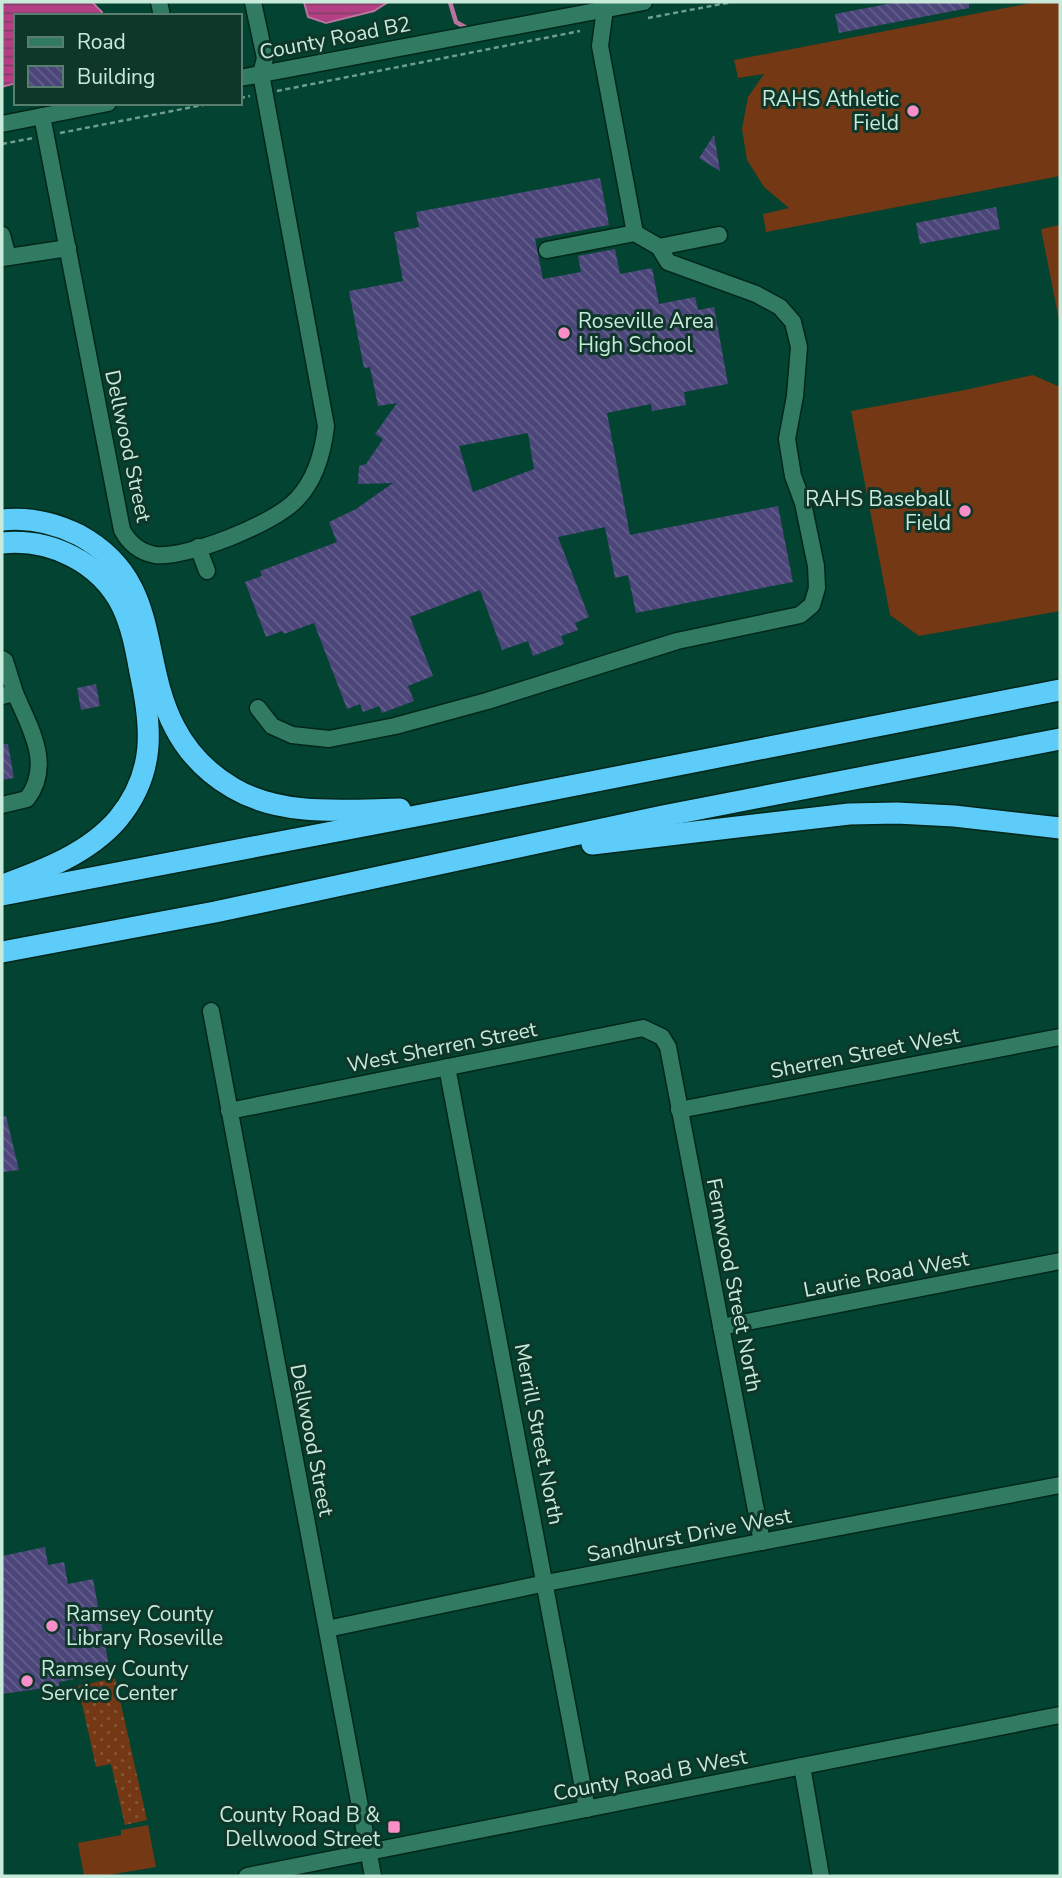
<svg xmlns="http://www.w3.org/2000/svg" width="1062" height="1878" font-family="'Nunito Sans',sans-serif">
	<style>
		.park { fill: url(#park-dots) }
		.garden { fill: #743815 }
		.water { fill: url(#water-rules); stroke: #ba729f; stroke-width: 2 }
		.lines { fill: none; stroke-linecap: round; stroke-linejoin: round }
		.stream { stroke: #ba729f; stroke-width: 4.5 }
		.building { fill: url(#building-back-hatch); fill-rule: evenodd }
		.minor-casing { stroke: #00271a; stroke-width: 19 }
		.highway-casing { stroke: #00271a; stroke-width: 24 }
		.path { stroke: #6e9e8e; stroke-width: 2.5; stroke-dasharray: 5 3.5; stroke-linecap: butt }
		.minor { stroke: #317b62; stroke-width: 16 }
		.highway { stroke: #5eccf8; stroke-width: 21 }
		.poi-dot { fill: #f98fc8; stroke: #0e3629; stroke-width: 2.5 }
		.labels { text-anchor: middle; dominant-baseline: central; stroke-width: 6; stroke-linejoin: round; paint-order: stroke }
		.street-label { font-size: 21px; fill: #c7eadb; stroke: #0e3629 }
		.poi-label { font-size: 21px; fill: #c7eadb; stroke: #0e3629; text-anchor: end }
	</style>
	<defs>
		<pattern id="park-dots" width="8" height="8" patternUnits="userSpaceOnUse" patternTransform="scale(1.75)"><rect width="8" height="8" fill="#743815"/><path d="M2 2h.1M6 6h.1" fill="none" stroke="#865536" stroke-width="1.8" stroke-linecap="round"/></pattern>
		<pattern id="water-rules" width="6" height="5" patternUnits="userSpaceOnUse" patternTransform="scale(1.75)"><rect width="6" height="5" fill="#b53f85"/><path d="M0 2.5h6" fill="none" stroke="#7f4267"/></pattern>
		<pattern id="building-back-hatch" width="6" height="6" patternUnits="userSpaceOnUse" patternTransform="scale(1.75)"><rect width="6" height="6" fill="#4b4579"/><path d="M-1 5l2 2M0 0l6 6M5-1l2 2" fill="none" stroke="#63608b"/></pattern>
	</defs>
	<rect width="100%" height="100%" fill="#034331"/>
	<!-- park -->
	<polygon class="park" points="115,1678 147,1820 125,1825 111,1764 96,1767 78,1686"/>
	<!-- garden -->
	<g class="garden">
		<polygon points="1060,2 1060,176 766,232 763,214 789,208 764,187 747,160 742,129 748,97 764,74 738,78 734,60 1031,3"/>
		<polygon points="1060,225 1060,325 1041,229"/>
		<polygon points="1033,375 1060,387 1060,611 919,636 890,615 851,411 965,390"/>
		<polygon points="148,1825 156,1867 102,1876 84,1876 78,1843 121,1835 121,1830"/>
	</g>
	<!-- water -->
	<g class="water">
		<polygon points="2,2 92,2 102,12 101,16 16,16 16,83 2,87"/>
		<polygon points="304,2 388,2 374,11 326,23 308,17"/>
	</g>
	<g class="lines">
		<!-- stream -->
		<polyline class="stream" points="450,2 456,22 470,30"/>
	</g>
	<!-- building -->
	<g class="building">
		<polygon points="898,2 969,2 969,8 839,33 835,14"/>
		<polygon points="714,135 720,171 699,158"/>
		<path d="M600,178l9,47 -74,14 8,40 38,-7 -3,-16 37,-7 5,25 32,-6 7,36 36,-7 3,13 16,-3 14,77 -44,8 2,13 -34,6 -1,-7 -44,9 23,122 148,-29 15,76 -157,31 -8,-38 -13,3 -10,-51 -47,10 31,80 -14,6 3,7 -17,6 3,8 -31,12 -5,-15 -26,9 -22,-60 -70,27 23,59 -25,10 6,15 -32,12 -3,-7 -16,6 -3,-8 -13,5 -33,-86 -30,11 -2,-3 -16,6 -21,-55 17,-6 -2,-5 77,-29 -8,-20 27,-13 37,-26 -35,1 1,-18 7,-2 17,-25 -8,-5 22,-31 -19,3 -8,-39 -6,1 -15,-77 54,-10 -9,-49 25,-5 -3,-15zM528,433l6,36 -61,23 -14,-46z"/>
		<polygon points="996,207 1000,229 920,244 916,223"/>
		<polygon points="96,684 100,706 81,710 77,688"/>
		<polygon points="2,744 8,744 14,778 2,780"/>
		<polygon points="6,1116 19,1170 3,1172 2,1117"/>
		<polygon points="45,1547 48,1565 64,1562 68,1584 93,1579 110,1672 59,1682 59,1686 2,1694 2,1556"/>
	</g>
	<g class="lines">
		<!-- minor casing -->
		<g class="minor-casing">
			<g id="minor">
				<polyline points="159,2 162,16"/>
				<polyline points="605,9 600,46 635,233 659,247 719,235"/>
				<polyline points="240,78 644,2"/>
				<path d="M42,116l80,414c7,13 17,22 33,25 31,4 121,-32 142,-56 19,-20 26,-46 29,-73l-65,-352 4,-16 -12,-56"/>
				<polyline points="2,124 108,103"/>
				<polyline points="2,235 8,257"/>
				<polyline points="547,250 635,233"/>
				<polyline points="2,258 68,248"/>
				<polyline points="198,547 207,571"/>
				<polyline points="2,659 5,661 15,693 2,696"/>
				<polyline points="258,708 272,726 292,735 329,739 395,726 487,701 677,641 800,615 812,605 817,588 816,566 803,503 793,476 787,439 795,396 799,347 793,322 780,307 756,294 668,262 659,247"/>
				<path d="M2,805l25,-6c26,-34 3,-71 -12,-106"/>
				<polyline points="211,1011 373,1876"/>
				<polyline points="447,1067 587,1809"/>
				<polyline points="679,1110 1060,1037"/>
				<polyline points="229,1111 643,1028 662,1037 668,1047 762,1542"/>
				<polyline points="721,1327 1060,1261"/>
				<polyline points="327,1629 546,1583 1060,1485"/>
				<polyline points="802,1766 821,1876"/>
				<polyline points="247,1876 1060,1715"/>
			</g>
		</g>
		<!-- highway casing -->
		<g class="highway-casing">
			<g id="highway">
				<path d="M2,520c26,-3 53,3 77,15 84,46 59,123 96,193 13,25 34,46 58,60 49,29 112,22 167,21"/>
				<path d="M2,543c48,-5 98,19 120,63 10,21 14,44 18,66 12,55 16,101 -22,147 -29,34 -74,51 -115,66"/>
				<polyline points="592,844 849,814 897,813 954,816 1060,828"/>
				<polyline points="2,895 479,804 1060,690"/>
				<polyline points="2,952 215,912 663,816 1060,739"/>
			</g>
		</g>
		<!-- path -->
		<g class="path">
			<polyline points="648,18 732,2"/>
			<polyline points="277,91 580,31"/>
			<polyline points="240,98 250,96"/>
			<polyline points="60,133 213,103"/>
			<polyline points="2,144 33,138"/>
		</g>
		<!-- minor -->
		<use href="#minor" class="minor"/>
		<!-- highway -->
		<use href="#highway" class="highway"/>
	</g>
	<!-- markers -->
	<g class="poi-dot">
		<circle cx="913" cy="111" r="7"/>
		<circle cx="564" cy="333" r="7"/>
		<circle cx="965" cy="511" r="7"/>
		<circle cx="52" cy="1626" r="7"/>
		<circle cx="27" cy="1681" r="7"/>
		<rect x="387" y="1820" width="14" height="14" rx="3.5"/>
	</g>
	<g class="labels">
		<!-- street labels -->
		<g class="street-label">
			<text transform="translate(335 38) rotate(-11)">County Road B2</text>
			<text transform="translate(128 446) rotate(78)">Dellwood Street</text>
			<text transform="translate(442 1047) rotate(-11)">West Sherren Street</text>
			<text transform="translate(865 1053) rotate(-11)">Sherren Street West</text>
			<text transform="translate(886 1274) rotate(-11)">Laurie Road West</text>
			<text transform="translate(734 1285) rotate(79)">Fernwood Street North</text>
			<text transform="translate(539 1434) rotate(79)">Merrill Street North</text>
			<text transform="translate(312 1440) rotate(79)">Dellwood Street</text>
			<text transform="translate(689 1535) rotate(-11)">Sandhurst Drive West</text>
			<text transform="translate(650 1775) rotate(-11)">County Road B West</text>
		</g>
		<!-- poi labels -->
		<g class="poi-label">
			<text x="899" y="99">RAHS Athletic<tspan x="899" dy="24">Field</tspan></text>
			<text x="578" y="321" text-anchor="start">Roseville Area<tspan x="578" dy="24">High School</tspan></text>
			<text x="951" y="499">RAHS Baseball<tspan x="951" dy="24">Field</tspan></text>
			<text x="66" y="1614" text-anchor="start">Ramsey County<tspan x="66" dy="24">Library Roseville</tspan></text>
			<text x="41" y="1669" text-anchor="start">Ramsey County<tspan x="41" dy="24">Service Center</tspan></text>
			<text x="380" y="1815">County Road B &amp;<tspan x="380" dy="24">Dellwood Street</tspan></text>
		</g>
	</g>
	<!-- border -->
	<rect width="1062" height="1878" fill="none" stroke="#c7eadb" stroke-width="7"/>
	<!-- legend -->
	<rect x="14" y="14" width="228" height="91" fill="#0e3629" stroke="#587e70" stroke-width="2"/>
	<rect x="28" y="37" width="35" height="10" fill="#317b62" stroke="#587e70" stroke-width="2"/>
	<text x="77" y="49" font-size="21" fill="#c7eadb">Road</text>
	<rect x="28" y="66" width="35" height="21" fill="url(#building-back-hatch)" stroke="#587e70" stroke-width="2"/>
	<text x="77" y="84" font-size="21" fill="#c7eadb">Building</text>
</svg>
